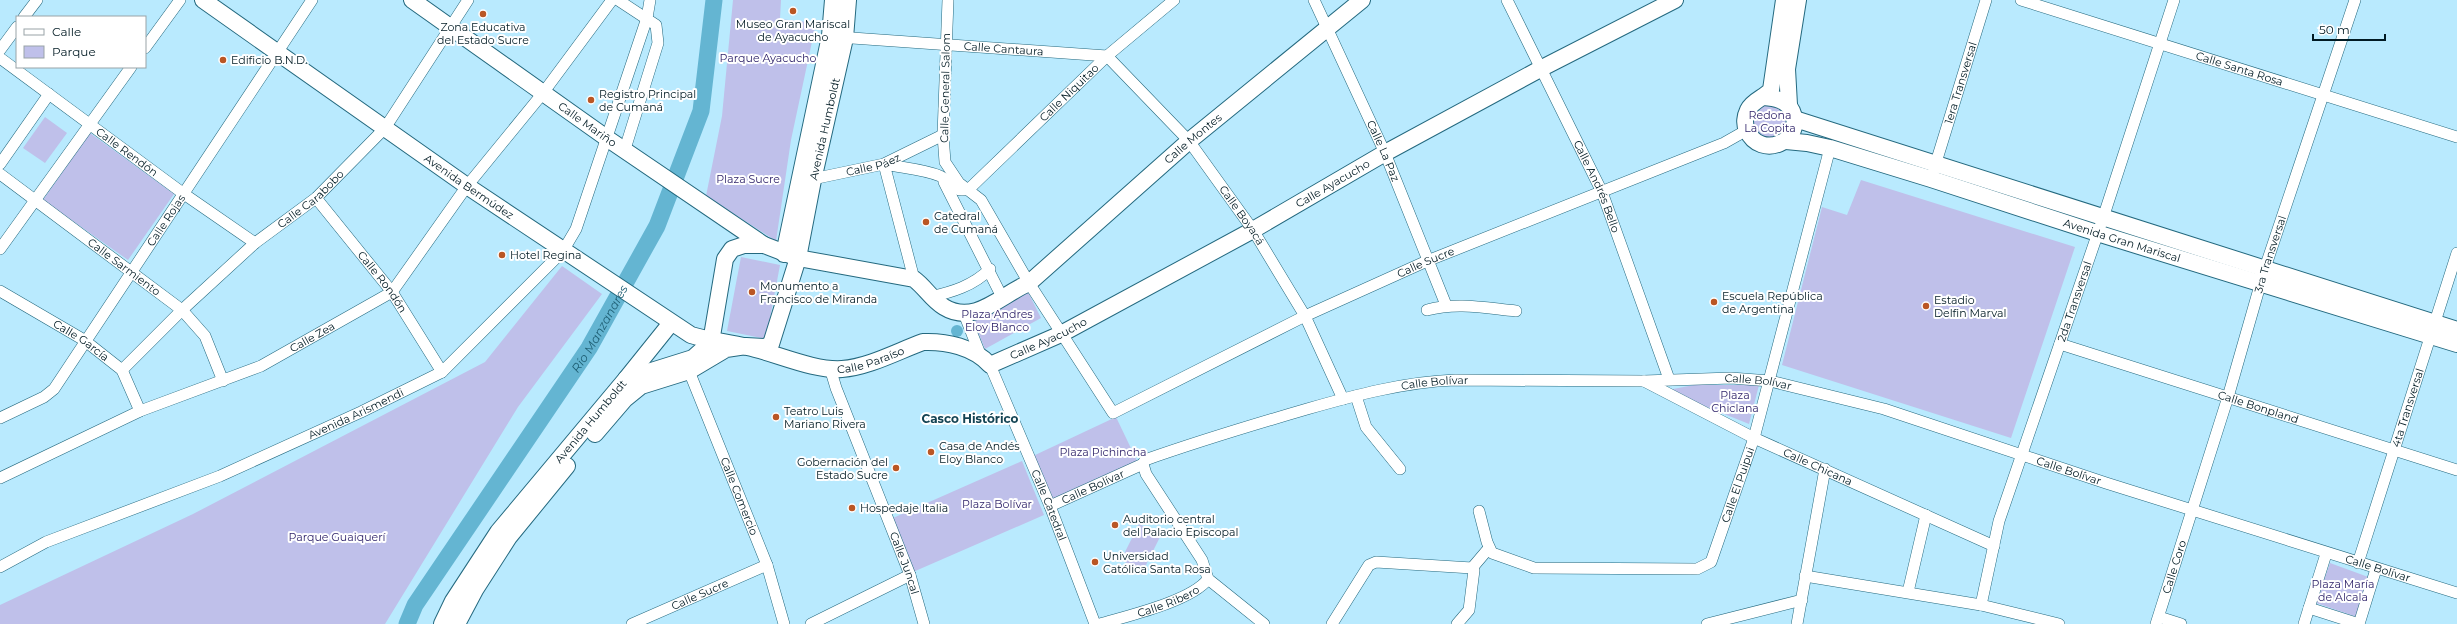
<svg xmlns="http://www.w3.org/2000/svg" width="2457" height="624" font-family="Montserrat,sans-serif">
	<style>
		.green { fill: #bfc0ea }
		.water { fill: #64b5d2 }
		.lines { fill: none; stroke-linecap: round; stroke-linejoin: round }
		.river { stroke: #64b5d2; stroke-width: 17 }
		.street-casing { stroke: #24697f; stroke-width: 12 }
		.secondary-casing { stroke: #24697f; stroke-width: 18 }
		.street { stroke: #fff; stroke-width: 11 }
		.secondary { stroke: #fff; stroke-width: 16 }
		.poi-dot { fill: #ba5624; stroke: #fff; stroke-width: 1.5 }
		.labels { text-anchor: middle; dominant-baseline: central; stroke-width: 4; stroke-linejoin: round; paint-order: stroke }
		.poi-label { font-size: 11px; fill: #001a23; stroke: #fff; text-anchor: start }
		.street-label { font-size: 11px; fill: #001a23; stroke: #fff }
		.park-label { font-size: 11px; fill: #2a1e66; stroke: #fff }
		.water-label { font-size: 12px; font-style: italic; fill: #1e5e73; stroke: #fff }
		.neighbourhood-label { font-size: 12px; font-weight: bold; fill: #134353; stroke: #fff }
	</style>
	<rect width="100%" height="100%" fill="#b9eafe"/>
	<!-- green -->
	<g class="green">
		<polygon points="733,0 781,0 780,19 816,23 791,140 776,241 706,196 722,116"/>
		<path d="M1775,103l13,11 -3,21 -20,5c-21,-15 -16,-34 10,-37z"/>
		<polygon points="45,117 67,133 45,163 23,148"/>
		<polygon points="90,133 174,194 128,260 43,200"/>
		<polygon points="1861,180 2075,247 2011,438 1782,365 1822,207 1847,215"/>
		<polygon points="741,257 780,265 766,339 727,331"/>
		<polygon points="562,266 602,294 518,407 385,624 0,624 0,605 193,514 485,362"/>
		<polygon points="1024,284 1041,318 985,349 970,313"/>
		<polygon points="1694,385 1759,385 1749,424 1672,393 1673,389"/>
		<polygon points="1116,417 1139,465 1053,501 1033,456"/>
		<polygon points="1022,461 1044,515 913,572 893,518"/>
		<polygon points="1139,524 1161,535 1143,571 1121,560"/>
		<polygon points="2330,563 2371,578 2357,617 2316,603"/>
	</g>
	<!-- water -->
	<circle class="water" cx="957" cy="331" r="6"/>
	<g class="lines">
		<!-- river -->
		<path class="river" id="s1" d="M407,624l8,-19 174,-257 68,-122 44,-115 13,-111"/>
		<!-- street casing -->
		<g class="street-casing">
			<g id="street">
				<polyline points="618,0 656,25 658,43 625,149"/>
				<path id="s2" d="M948,0l-5,135 2,27 14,21 22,17 48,83 84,130 192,-97 122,-55 297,-118 23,-13"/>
				<path id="s3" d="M1314,0l71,153 61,152"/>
				<path id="s4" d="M1507,0l95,192 67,187"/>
				<path id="s5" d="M2021,0l436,137"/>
				<polyline points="24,17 37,0"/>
				<path id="s6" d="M838,37l269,19 82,85 64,89 52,86 38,83"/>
				<polyline points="145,48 180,0"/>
				<polyline points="0,50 17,27"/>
				<path id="s7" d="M0,58l184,136 71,49"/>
				<polyline points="0,164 49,94"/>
				<path id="s8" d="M1934,169l52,-169"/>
				<path id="s9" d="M0,174l182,136 23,26 18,45"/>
				<path id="s10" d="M808,180l76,-16 59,-29"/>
				<polyline points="944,182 1003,299"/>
				<path id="s11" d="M316,198l76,94 50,80"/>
				<polyline points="0,249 131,67"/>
				<path id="s12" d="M914,279l-30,-115c18,4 39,5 56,12 12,5 12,18 29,13l138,-133 67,-56"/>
				<path id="s13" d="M0,291l84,49 38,30 18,41"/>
				<path d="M930,297c22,-5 43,-11 60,-28"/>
				<path d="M1427,310c30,-8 58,-2 89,1"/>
				<polyline points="963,311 980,354"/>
				<path id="s14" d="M2060,344l397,126"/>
				<path id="s15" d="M990,365l60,141 45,118"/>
				<path id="s16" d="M830,368l6,20 74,187 14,49"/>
				<path id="s17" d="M122,370l60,-60 73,-67 61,-45 69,-70 83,-128"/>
				<path id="s18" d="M689,371l78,194 17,59"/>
				<path id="s19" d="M1644,381l110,57 240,108"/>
				<polyline points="1356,396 1366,427 1400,469"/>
				<path id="s20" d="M0,418l44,-21 10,-8 258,-389"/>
				<polyline points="1143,464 1146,474 1202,560 1208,579 1264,624"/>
				<path id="s21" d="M0,478l140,-67 121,-45 131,-74 75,-106 76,-93 69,-93"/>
				<path id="s22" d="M1050,506l93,-42 2,-4c54,-19 107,-35 162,-51 49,-14 97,-27 148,-29l189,1 87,-3 39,3 114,28 222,74 351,110"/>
				<path id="s23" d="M1479,511l8,31 5,11 42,15 163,1 14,-7 43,-124 76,-290"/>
				<path id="s24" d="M2358,563l99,-310"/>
				<path id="s25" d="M0,567l46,-25 174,-66 141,-64 81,-40 121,-121 13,-22 71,-211 3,-18"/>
				<polyline points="1472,568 1489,548"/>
				<polyline points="1805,576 1981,605 2059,624"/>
				<polyline points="1908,592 1926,515"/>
				<path id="s26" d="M1981,605l18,-84 104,-303 71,-218"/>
				<polyline points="2309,608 2359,624"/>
				<polyline points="2159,617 2181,624"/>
				<path id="s27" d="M632,624l135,-59"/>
				<polyline points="811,624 910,575"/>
				<path id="s28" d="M1100,624c27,-8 92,-23 108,-45"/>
				<polyline points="1332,624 1369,565 1376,562 1472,568"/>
				<polyline points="1457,624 1469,610 1474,570 1472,568"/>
				<polyline points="1707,624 1802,600"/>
				<polyline points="1797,624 1825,469"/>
				<path id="s29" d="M2156,624l72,-227 37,-129 90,-268"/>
				<polyline points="2304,624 2326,554"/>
				<polyline points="2359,624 2376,569"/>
			</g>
		</g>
		<!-- secondary casing -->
		<g class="secondary-casing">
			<g id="secondary">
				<path id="s30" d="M203,0l264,186 224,149c19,6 37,7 56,12 29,6 66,24 95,22 27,-2 56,-18 81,-27 23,-1 51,5 67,23l71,-31 192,-104 132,-77 157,-85 133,-68"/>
				<path id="s31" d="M412,0l196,139 156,106"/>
				<path d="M1764,97c11,1 23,3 28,14 14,30 -32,50 -45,19 -3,-6 -2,-14 1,-20 5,-10 16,-12 23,-20l13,-90"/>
				<polyline points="1789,105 1787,69 1798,0"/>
				<polyline points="1795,119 2457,330"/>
				<path id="s32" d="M1786,141l21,2 23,5 101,31 166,54 360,111"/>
				<polyline points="784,254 830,36 833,0"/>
				<polyline points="626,379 671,323"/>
				<path id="s33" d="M595,434l30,-35 16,-13 48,-15 37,-22 20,-3 20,1 5,-3 27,-86 15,-78 32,-142 3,-38"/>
				<path id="s34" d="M442,624l11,-23 45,-69 128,-153 67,-21 18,-16 14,-83 7,-10 12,-4h20l34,13 116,21c12,9 17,20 30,28 31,19 58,-13 85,-24l160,-142 173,-141"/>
				<polyline points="457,624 475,590 509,537 567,466"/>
			</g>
		</g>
		<!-- street -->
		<use href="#street" class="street"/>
		<!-- secondary -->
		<use href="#secondary" class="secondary"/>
	</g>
	<!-- markers -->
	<g class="poi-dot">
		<circle cx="793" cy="11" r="4"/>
		<circle cx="483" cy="14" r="4"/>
		<circle cx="223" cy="60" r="4"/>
		<circle cx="591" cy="100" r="4"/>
		<circle cx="926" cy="222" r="4"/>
		<circle cx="502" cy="255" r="4"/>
		<circle cx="752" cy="292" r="4"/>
		<circle cx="1714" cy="302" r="4"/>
		<circle cx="1926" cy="306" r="4"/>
		<circle cx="776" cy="417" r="4"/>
		<circle cx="931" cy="452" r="4"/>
		<circle cx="896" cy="468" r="4"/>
		<circle cx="852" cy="508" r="4"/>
		<circle cx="1115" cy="525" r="4"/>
		<circle cx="1095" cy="562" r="4"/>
	</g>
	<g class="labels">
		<!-- poi labels -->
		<g class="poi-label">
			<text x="793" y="24" text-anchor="middle">Museo Gran Mariscal<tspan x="793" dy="13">de Ayacucho</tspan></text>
			<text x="483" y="27" text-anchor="middle">Zona Educativa<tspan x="483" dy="13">del Estado Sucre</tspan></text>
			<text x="231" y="60">Edificio B.N.D.</text>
			<text x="599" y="94">Registro Principal<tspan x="599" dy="13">de Cumaná</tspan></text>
			<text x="934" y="216">Catedral<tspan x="934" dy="13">de Cumaná</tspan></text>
			<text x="510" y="255">Hotel Regina</text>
			<text x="760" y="286">Monumento a<tspan x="760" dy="13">Francisco de Miranda</tspan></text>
			<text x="1722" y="296">Escuela República<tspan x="1722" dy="13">de Argentina</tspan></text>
			<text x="1934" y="300">Estadio<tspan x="1934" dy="13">Delfin Marval</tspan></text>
			<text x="784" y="411">Teatro Luis<tspan x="784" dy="13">Mariano Rivera</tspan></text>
			<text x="939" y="446">Casa de Andés<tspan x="939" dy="13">Eloy Blanco</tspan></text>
			<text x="888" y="462" text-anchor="end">Gobernación del<tspan x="888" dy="13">Estado Sucre</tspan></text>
			<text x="860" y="508">Hospedaje Italia</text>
			<text x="1123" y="519">Auditorio central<tspan x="1123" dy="13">del Palacio Episcopal</tspan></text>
			<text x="1103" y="556">Universidad<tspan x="1103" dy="13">Católica Santa Rosa</tspan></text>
		</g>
		<!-- street labels -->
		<g class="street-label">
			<text stroke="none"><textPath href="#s6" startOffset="166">Calle Cantaura</textPath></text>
			<text stroke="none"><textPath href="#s5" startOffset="229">Calle Santa Rosa</textPath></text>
			<text stroke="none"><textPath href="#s8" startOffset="90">1era Transversal</textPath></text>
			<text transform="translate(945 88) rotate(-89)">Calle General Salom</text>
			<text stroke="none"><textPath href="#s12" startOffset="349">Calle Niquitao</textPath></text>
			<text stroke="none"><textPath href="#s31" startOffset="215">Calle Mariño</textPath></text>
			<text stroke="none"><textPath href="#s33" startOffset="428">Avenida Humboldt</textPath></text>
			<text stroke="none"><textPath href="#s34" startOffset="1038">Calle Montes</textPath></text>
			<text stroke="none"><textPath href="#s3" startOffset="166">Calle La Paz</textPath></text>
			<text stroke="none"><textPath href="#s7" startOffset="158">Calle Rendón</textPath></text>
			<text stroke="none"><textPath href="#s10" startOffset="67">Calle Páez</textPath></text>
			<text stroke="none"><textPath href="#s30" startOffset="1294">Calle Ayacucho</textPath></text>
			<text stroke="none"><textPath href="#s30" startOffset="325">Avenida Bermúdez</textPath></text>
			<text stroke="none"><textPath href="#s4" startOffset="207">Calle Andrés Bello</textPath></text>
			<text stroke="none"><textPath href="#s17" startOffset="255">Calle Carabobo</textPath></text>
			<text stroke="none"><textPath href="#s6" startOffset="479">Calle Boyacá</textPath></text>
			<text stroke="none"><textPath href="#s20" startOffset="264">Calle Rojas</textPath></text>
			<text stroke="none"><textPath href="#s32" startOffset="351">Avenida Gran Mariscal</textPath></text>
			<text stroke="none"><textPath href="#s29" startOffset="387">3ra Transversal</textPath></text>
			<text stroke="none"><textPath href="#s2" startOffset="813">Calle Sucre</textPath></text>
			<text stroke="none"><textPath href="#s9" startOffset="155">Calle Sarmiento</textPath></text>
			<text stroke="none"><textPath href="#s11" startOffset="107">Calle Rondón</textPath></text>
			<text stroke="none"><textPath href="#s26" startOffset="318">2da Transversal</textPath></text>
			<text stroke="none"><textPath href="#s21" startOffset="343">Calle Zea</textPath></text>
			<text stroke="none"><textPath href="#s30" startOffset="970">Calle Ayacucho</textPath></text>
			<text stroke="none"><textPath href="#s13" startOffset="95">Calle García</textPath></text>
			<text stroke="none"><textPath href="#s30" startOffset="777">Calle Paraíso</textPath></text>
			<text stroke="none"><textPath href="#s22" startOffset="407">Calle Bolívar</textPath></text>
			<text stroke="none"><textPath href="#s22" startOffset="731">Calle Bolívar</textPath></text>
			<text stroke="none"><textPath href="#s14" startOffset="208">Calle Bonpland</textPath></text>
			<text stroke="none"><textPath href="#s24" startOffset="163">4ta Transversal</textPath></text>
			<text stroke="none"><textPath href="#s25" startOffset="388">Avenida Arismendi</textPath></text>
			<text stroke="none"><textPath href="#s34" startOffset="252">Avenida Humboldt</textPath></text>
			<text stroke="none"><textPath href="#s19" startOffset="194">Calle Chicana</textPath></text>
			<text stroke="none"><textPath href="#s22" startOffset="1055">Calle Bolívar</textPath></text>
			<text stroke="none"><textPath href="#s23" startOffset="349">Calle El Puipui</textPath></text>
			<text stroke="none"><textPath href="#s22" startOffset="47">Calle Bolívar</textPath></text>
			<text stroke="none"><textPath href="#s18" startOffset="135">Calle Comercio</textPath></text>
			<text stroke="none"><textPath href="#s15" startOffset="152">Calle Catedral</textPath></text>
			<text stroke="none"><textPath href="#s16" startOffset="209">Calle Juncal</textPath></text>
			<text stroke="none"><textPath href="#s29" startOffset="60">Calle Coro</textPath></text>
			<text stroke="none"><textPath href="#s22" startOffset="1379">Calle Bolívar</textPath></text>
			<text stroke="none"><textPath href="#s27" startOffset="74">Calle Sucre</textPath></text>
			<text stroke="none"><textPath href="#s28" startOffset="72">Calle Ribero</textPath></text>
		</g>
		<!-- park labels -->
		<g class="park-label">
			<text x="768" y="58">Parque Ayacucho</text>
			<text x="1770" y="115">Redona<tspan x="1770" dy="13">La Copita</tspan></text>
			<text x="748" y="179">Plaza Sucre</text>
			<text x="997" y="314">Plaza Andres<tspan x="997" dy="13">Eloy Blanco</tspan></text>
			<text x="1735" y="395">Plaza<tspan x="1735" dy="13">Chiclana</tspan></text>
			<text x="1103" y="452">Plaza Pichincha</text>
			<text x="997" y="504">Plaza Bolívar</text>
			<text x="337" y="537">Parque Guaiquerí</text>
			<text x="2343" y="584">Plaza María<tspan x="2343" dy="13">de Alcala</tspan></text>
		</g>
		<!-- water labels -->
		<g class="water-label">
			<text stroke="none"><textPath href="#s1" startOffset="353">Río Manzanares</textPath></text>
		</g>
		<!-- neighbourhood labels -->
		<g class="neighbourhood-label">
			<text x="970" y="418">Casco Histórico</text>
		</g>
	</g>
	<!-- legend -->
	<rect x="16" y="16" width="130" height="52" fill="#ffffff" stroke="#99a3a7"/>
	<rect x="24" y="29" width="20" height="6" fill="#ffffff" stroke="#99a3a7"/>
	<text x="52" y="36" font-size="12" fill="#001a23">Calle</text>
	<rect x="24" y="46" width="20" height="12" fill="#bfc0ea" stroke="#99a3a7"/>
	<text x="52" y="56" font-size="12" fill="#001a23">Parque</text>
	<!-- scale -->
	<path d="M2313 34v6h72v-6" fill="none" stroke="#001a23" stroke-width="2"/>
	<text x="2319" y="34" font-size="12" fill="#001a23" stroke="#ffffff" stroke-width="3" paint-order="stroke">50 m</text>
</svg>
